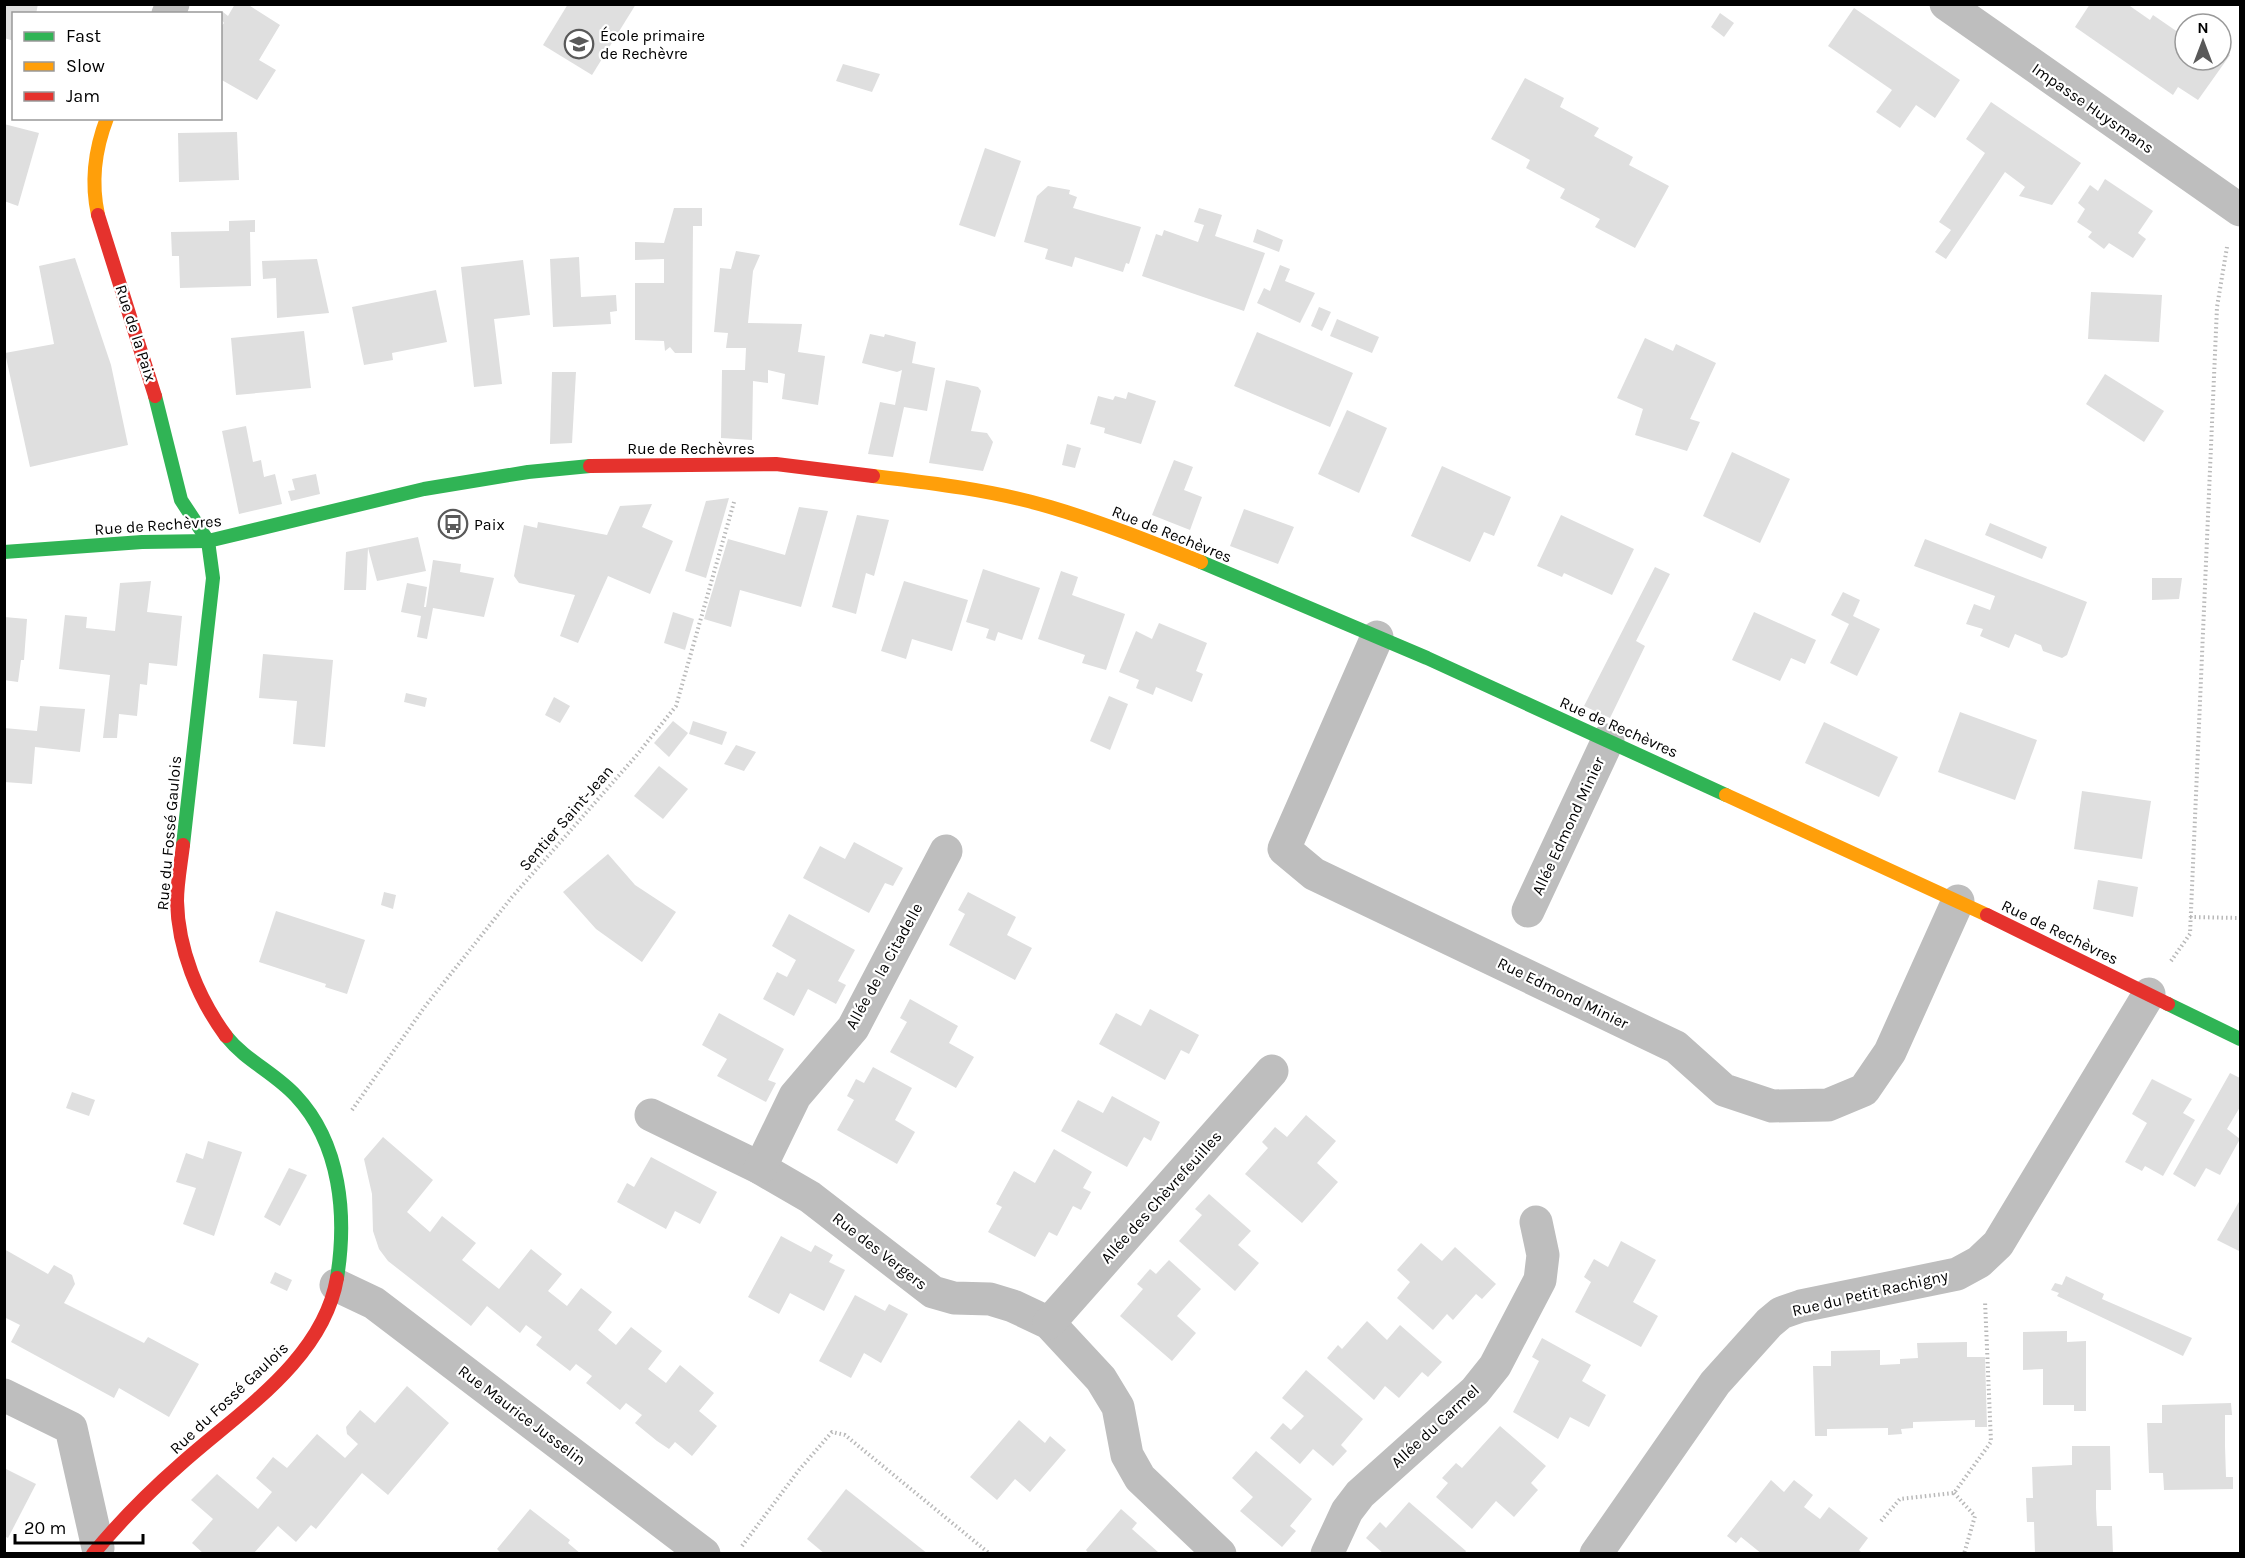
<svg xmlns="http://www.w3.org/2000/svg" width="2245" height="1558" font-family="Karla,sans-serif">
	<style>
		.building { fill: #dfdfdf }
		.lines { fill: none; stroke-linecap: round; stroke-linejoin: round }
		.path { stroke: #b9b9b9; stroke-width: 4; stroke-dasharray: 1.5 3; stroke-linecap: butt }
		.street { stroke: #bebebe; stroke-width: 33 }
		.fast { stroke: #30b455; stroke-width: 14 }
		.slow { stroke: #ff9f0a; stroke-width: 14 }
		.jam { stroke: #e5322d; stroke-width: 14 }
		.labels { text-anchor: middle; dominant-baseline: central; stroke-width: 4.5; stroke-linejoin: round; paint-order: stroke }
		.poi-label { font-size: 16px; fill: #000; stroke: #fff; text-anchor: start }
		.street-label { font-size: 16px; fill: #000; stroke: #fff }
	</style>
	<rect width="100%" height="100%" fill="#fff"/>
	<!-- building -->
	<g class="building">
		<polygon points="4,4 38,4 36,14 14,14 14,41 4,38"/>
		<polygon points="235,4 247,4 280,25 259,60 276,70 257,100 220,79 220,28 224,23 220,17 223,12 228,16"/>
		<polygon points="568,4 636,4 592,75 543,45"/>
		<polygon points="2090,4 2127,4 2150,20 2153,15 2185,37 2185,60 2221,60 2221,49 2230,55 2198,100 2178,87 2173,95 2075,27"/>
		<polygon points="1854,8 1960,80 1935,118 1916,105 1900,128 1876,112 1892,90 1828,46"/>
		<polygon points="1720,13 1734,23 1724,37 1711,27"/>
		<polygon points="843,64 880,74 872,92 836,81"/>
		<polygon points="1525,78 1564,98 1560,107 1599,128 1594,136 1633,157 1629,165 1669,186 1635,248 1595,227 1600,219 1560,198 1565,189 1526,168 1530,160 1491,139"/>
		<polygon points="1991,102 2081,163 2052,205 2019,196 2025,187 2005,172 1946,259 1935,252 1951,230 1939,222 1985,153 1966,139"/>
		<polygon points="4,124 39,133 18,206 4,201"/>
		<polygon points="237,132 239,180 179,182 178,133"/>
		<polygon points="985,148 1021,161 995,237 959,225"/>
		<polygon points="2105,179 2153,211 2138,233 2146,239 2133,258 2109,243 2104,249 2088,237 2092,232 2077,222 2085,209 2078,203 2090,185 2098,191"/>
		<polygon points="1048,186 1070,190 1069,194 1077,197 1073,208 1141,227 1129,264 1126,263 1123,272 1075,257 1072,267 1045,259 1048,249 1024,242 1037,196"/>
		<polygon points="674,208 702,208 702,226 693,226 692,353 675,353 670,347 665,351 664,341 635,340 635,283 664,283 664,259 635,260 635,242 664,243"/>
		<polygon points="1199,208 1222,215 1215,236 1265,253 1244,311 1142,276 1156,234 1162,236 1164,230 1198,242 1204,225 1194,222"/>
		<polygon points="255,220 255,232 250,232 251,286 180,288 179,256 172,256 171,232 229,231 229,221"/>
		<polygon points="1257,229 1283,240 1279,252 1253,242"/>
		<polygon points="736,251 760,255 753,271 748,323 802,324 798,352 825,356 818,405 782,399 785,374 768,370 768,383 753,381 752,440 721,438 722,370 745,370 746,348 726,348 728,333 714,332 720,268 731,269"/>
		<polygon points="579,257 581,297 616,295 617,311 610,312 611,324 553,327 550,259"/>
		<polygon points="75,258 111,365 128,445 30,467 5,353 54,344 39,266"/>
		<polygon points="317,259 329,313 277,318 276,278 263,279 262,261"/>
		<polygon points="523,260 530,315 494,319 502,384 474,387 461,267"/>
		<polygon points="1280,265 1290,269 1285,281 1315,293 1300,323 1257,303 1264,288 1270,291"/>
		<polygon points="436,290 447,342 392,353 393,360 364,365 352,307"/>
		<polygon points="2091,292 2162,295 2159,342 2088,339"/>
		<polygon points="1319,307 1331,312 1322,331 1311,326"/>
		<polygon points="1337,319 1379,337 1372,353 1330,336"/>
		<polygon points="304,331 311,388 236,395 231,338"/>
		<polygon points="1257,332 1353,373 1330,427 1234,386"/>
		<polygon points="870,334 884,337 885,334 916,342 912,363 935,368 927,411 904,407 893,457 868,454 880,402 895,405 902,370 897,372 862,363"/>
		<polygon points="1645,338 1673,351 1676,344 1716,363 1690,419 1700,422 1687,451 1635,435 1643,409 1617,398"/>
		<polygon points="552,372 576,372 572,443 550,444"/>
		<polygon points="2105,374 2164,411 2144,442 2086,404"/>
		<polygon points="946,380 978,387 981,391 971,431 987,433 993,442 983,471 929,463"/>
		<polygon points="1128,392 1156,401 1141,444 1104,433 1105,428 1090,424 1098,396 1113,400 1115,396 1126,399"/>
		<polygon points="1347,410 1387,428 1359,493 1318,474"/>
		<polygon points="246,426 253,462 261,460 264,477 275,474 282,504 239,514 222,431"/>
		<polygon points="1067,444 1081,448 1075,468 1062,465"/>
		<polygon points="1732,452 1790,479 1760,543 1703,516"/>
		<polygon points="1174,460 1193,467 1184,490 1202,497 1190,530 1152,515"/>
		<polygon points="1442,466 1511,497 1494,536 1484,532 1470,562 1411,536"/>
		<polygon points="316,474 320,494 291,501 288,491 295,490 292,479"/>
		<polygon points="729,498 706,578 685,571 706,501"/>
		<polygon points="652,504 642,527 673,541 650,594 608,576 578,643 560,636 575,595 519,583 514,576 524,525 537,528 538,522 607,535 620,506"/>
		<polygon points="799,507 828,511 801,607 740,590 731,627 704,619 728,539 785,555"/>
		<polygon points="1244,509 1294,527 1278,564 1230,546"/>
		<polygon points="857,515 889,520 874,576 866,573 856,614 832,607"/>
		<polygon points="1561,515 1634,549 1612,595 1564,573 1562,577 1537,566"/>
		<polygon points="1990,523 2047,547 2042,559 1985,535"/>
		<polygon points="418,537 426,571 377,581 368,548 366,590 344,590 346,552"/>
		<polygon points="1925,539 2087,602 2067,655 2062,658 2043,651 2041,645 2015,634 2009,648 1980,636 1983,629 1966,624 1974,604 1990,610 1995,596 1914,566"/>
		<polygon points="433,560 461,564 460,572 494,578 484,617 433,608 427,639 417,637 421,616 401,612 407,583 427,587 424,607 426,607"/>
		<polygon points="1655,567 1670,574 1636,641 1645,646 1610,718 1584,706"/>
		<polygon points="983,569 1040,588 1022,640 998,632 995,641 986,638 989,629 966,622"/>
		<polygon points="1061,571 1078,577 1072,595 1125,614 1106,670 1082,663 1085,655 1038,639"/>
		<polygon points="2152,578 2182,578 2179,599 2152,600"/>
		<polygon points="151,581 147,612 182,616 177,666 149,663 147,685 140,684 137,716 119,714 117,738 103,738 110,675 59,669 65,615 87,617 86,628 115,631 120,583"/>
		<polygon points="904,581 968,600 952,651 912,639 906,659 881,651"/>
		<polygon points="1843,592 1860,600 1853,616 1880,629 1857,676 1830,663 1849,624 1831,615"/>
		<polygon points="673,612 694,619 685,650 664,643"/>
		<polygon points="1754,612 1816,640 1805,664 1791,658 1780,681 1732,660"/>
		<polygon points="4,617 27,619 24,660 21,660 18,682 4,680"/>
		<polygon points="1159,623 1207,643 1196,671 1203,674 1192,702 1156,687 1153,695 1136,688 1139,680 1119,672 1136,631 1152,639"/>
		<polygon points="263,654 333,660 325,747 293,744 297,701 259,698"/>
		<polygon points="406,693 427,698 425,707 404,702"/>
		<polygon points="1109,696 1128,704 1110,750 1090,741"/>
		<polygon points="554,697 570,706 560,723 545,715"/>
		<polygon points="40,706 85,709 80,752 35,747 32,784 4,782 4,728 37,731"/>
		<polygon points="1960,712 2037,740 2015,800 1938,772"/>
		<polygon points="673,721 688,733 669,757 654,743"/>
		<polygon points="693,721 727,732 722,745 689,734"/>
		<polygon points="1824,722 1898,757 1879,797 1805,763"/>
		<polygon points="736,745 756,752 744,771 724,764"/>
		<polygon points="659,766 688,789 663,819 634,796"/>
		<polygon points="2082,791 2151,801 2142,859 2074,849"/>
		<polygon points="854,842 903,868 893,886 885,883 869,913 803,878 820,846 845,859"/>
		<polygon points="608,854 635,885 676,912 642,962 596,929 563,892"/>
		<polygon points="2098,880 2138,887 2133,917 2093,909"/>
		<polygon points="384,892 396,895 393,909 381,905"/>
		<polygon points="968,892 1016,917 1007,935 1032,948 1015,980 949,945 965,914 958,910"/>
		<polygon points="276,911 365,940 347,994 325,987 326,984 259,962"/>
		<polygon points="789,914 855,950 838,981 846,985 836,1004 808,989 794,1016 763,999 777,972 787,977 796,960 772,946"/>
		<polygon points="910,999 958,1026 949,1043 974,1057 956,1088 890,1052 907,1022 900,1018"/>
		<polygon points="1150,1009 1199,1035 1189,1054 1181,1050 1165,1080 1099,1044 1116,1013 1141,1026"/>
		<polygon points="719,1013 784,1049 768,1080 776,1083 766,1102 717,1076 727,1059 702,1045"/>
		<polygon points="873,1067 912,1088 895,1120 915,1132 897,1164 837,1130 854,1100 847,1096 856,1079 864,1083"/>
		<polygon points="2230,1073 2240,1078 2240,1107 2227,1129 2240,1139 2220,1175 2206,1168 2195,1187 2173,1174"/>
		<polygon points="2152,1079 2192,1099 2183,1113 2195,1120 2163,1176 2145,1166 2142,1171 2125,1162 2147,1123 2132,1114"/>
		<polygon points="72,1092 95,1100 89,1116 66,1108"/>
		<polygon points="1112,1096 1160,1122 1151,1141 1144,1137 1127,1167 1061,1131 1078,1100 1103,1113"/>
		<polygon points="1306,1115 1336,1141 1317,1163 1338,1182 1302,1223 1245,1174 1268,1148 1262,1142 1275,1127 1287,1137"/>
		<polygon points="383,1137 433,1180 407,1212 430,1232 442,1216 476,1243 462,1260 499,1289 531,1249 562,1274 548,1291 567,1306 581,1288 612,1312 598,1330 616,1345 631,1327 662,1351 648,1369 666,1383 680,1365 714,1393 699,1411 717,1426 692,1456 675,1442 669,1449 657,1441 635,1423 642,1415 626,1403 620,1410 586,1383 592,1376 576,1364 570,1371 536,1345 542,1337 526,1325 520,1333 487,1306 471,1326 388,1261 379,1249 373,1231 372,1194 364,1159"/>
		<polygon points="208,1141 242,1152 214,1236 183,1224 196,1188 176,1182 186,1153 203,1159"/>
		<polygon points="1054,1149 1092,1172 1083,1188 1091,1192 1081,1210 1073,1206 1057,1236 1049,1232 1035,1257 988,1232 1002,1207 996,1204 1014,1171 1035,1183"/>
		<polygon points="651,1157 717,1192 700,1224 675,1211 666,1229 617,1202 627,1183 634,1187"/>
		<polygon points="289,1168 307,1175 280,1226 264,1217"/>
		<polygon points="1209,1194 1251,1231 1238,1245 1259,1263 1235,1291 1179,1241 1202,1215 1195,1209"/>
		<polygon points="2240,1200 2240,1249 2239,1251 2217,1240"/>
		<polygon points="781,1236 811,1252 815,1245 833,1255 829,1262 845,1270 824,1311 790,1293 779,1314 748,1297"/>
		<polygon points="1621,1241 1656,1260 1633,1302 1658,1316 1641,1347 1575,1312 1591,1282 1584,1277 1594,1259 1608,1267"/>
		<polygon points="1421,1243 1442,1261 1455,1247 1496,1284 1482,1299 1476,1294 1453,1320 1447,1314 1433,1330 1397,1298 1410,1282 1397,1270"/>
		<polygon points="4,1249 48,1274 54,1265 72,1275 75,1284 64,1303 144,1343 148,1337 199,1364 169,1417 119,1388 114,1398 11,1342 20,1325 4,1317"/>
		<polygon points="1169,1260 1201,1289 1177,1316 1196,1333 1172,1361 1120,1316 1143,1289 1137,1284 1150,1269 1156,1274"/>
		<polygon points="275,1272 292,1280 287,1291 270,1283"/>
		<polygon points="2066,1276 2104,1294 2102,1299 2192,1338 2183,1356 2057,1296 2059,1293 2051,1290 2055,1283 2062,1285"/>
		<polygon points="855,1295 885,1311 889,1304 908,1314 881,1363 864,1353 851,1378 819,1361"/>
		<polygon points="1367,1321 1387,1340 1400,1325 1442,1362 1428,1377 1422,1372 1399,1398 1385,1386 1374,1400 1327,1358 1338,1345 1342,1349"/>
		<polygon points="2067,1331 2067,1342 2086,1341 2086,1411 2074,1411 2074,1405 2043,1405 2043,1369 2023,1370 2023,1332"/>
		<polygon points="1542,1338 1591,1365 1582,1381 1606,1395 1589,1427 1570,1417 1558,1439 1513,1412 1539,1361 1532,1357"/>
		<polygon points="1967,1342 1967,1357 1985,1357 1987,1427 1975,1427 1975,1420 1913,1422 1913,1428 1901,1429 1902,1434 1888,1435 1888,1428 1827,1429 1827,1436 1815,1436 1813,1366 1831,1366 1831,1351 1880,1350 1880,1365 1900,1364 1900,1359 1918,1358 1917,1343"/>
		<polygon points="1306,1370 1363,1419 1341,1445 1347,1451 1333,1466 1313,1449 1300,1464 1270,1438 1283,1423 1291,1430 1304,1416 1282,1398"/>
		<polygon points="407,1386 449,1423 388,1495 362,1473 316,1529 311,1525 296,1542 278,1526 253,1554 204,1554 192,1543 213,1519 191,1500 217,1474 258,1509 272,1492 256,1478 273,1457 287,1468 317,1434 345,1458 358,1444 347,1434 346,1427 360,1410 375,1423"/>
		<polygon points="2231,1403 2232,1415 2225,1415 2225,1446 2226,1477 2233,1477 2233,1489 2164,1490 2163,1473 2149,1473 2147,1423 2162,1423 2162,1405"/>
		<polygon points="1019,1420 1045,1443 1050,1436 1066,1450 1030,1492 1015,1479 997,1500 970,1477"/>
		<polygon points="1500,1426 1546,1466 1531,1483 1538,1490 1514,1517 1496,1501 1472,1529 1436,1497 1448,1483 1442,1478 1456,1463 1462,1468"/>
		<polygon points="2072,1446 2110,1446 2111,1490 2096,1490 2096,1508 2097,1526 2112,1526 2113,1554 2035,1554 2034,1522 2027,1522 2026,1498 2033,1498 2032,1467 2072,1465"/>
		<polygon points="1256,1451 1312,1499 1290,1526 1296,1531 1282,1547 1240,1511 1253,1497 1232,1478"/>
		<polygon points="4,1468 36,1484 8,1538 4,1536"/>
		<polygon points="1771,1480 1784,1492 1794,1480 1813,1495 1804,1507 1820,1519 1829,1507 1868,1538 1859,1550 1863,1554 1762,1554 1741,1537 1736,1543 1727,1536"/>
		<polygon points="846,1489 928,1554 825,1554 807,1539"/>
		<polygon points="1409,1502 1466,1551 1464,1554 1384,1554 1366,1538 1380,1522 1386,1528"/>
		<polygon points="530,1509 570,1540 568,1543 581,1554 502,1554 497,1549"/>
		<polygon points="1121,1509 1137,1523 1132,1529 1158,1552 1157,1554 1089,1554 1086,1550"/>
	</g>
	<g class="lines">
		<!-- path -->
		<g class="path">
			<polyline points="2190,917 2240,918"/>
			<polyline points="2171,961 2190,934 2217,307 2227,247"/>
			<polyline points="352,1110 426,1005 512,897 636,756 676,706 734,502"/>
			<polyline points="1954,1493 1975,1516 1964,1554"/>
			<polyline points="1881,1521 1900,1499 1954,1493 1991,1442 1985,1301"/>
			<polyline points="742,1546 799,1470 832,1432 845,1435 990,1554"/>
		</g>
		<!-- street -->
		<g class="street">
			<polyline points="1946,4 2240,210"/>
			<polyline points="168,14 173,4"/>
			<polyline points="1377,637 1284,849 1314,874 1676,1047 1724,1090 1772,1106 1828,1105 1864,1090 1890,1052 1958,901"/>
			<polyline points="1528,911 1608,740"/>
			<polyline points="651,1115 760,1168 810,1197 933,1292 954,1298 990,1299 1013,1306 1049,1323 1101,1379 1118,1407 1127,1455 1140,1478 1220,1554"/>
			<polyline points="760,1168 795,1096 853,1028 946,851"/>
			<polyline points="336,1285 374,1303 704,1554"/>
			<polyline points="1049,1323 1272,1071"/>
			<polyline points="4,1395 71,1428 98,1548"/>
			<polyline points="1327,1554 1347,1511 1360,1494 1475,1391 1495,1366 1540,1280 1543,1255 1536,1222"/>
			<polyline points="1596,1554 1715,1383 1769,1323 1781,1313 1801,1306 1957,1274 1979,1262 1998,1244 2149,994"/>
		</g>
		<!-- fast -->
		<g class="fast">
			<polyline points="155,396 181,500 208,541 213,578 183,845"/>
			<polyline points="4,552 142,542 208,541 424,489 528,472 590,466"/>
			<polyline points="1201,562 1427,658 1726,795"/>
			<polyline points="2168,1004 2240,1039"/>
			<path d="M226,1036c20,25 49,37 70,60 45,48 51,120 41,182"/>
		</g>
		<!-- slow -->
		<g class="slow">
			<path d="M98,215c-7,-32 -3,-66 9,-97"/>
			<path d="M873,476c59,7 119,14 177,31 51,15 101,35 151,55"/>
			<polyline points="1726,795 1987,915"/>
		</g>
		<!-- jam -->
		<g class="jam">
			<polyline points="98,215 155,396"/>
			<polyline points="590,466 776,464 873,476"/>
			<path d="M183,845c-2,18 -6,38 -6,56 1,48 21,97 49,135"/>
			<polyline points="1987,915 2168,1004"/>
			<path d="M93,1554c27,-33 57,-63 89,-91 57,-51 141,-103 155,-185"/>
		</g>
	</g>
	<!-- icons -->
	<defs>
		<g id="school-ring" transform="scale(1.5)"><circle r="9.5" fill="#fff" stroke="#595959" stroke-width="1.5"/><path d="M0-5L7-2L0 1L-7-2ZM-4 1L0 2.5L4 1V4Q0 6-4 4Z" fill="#595959"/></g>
		<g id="bus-ring" transform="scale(1.5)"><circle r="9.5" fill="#fff" stroke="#595959" stroke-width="1.5"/><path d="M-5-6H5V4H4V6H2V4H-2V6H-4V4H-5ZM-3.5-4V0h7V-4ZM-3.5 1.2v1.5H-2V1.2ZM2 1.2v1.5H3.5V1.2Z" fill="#595959"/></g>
	</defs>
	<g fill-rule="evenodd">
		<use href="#school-ring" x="579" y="44"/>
		<use href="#bus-ring" x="453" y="524"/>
	</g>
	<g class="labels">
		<!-- poi labels -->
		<g class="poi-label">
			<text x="600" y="35">École primaire<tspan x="600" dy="18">de Rechèvre</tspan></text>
			<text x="474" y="524">Paix</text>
		</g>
		<!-- street labels -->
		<g class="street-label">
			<text transform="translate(2093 108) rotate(35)">Impasse Huysmans</text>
			<text transform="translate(136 333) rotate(72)">Rue de la Paix</text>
			<text x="691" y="448">Rue de Rechèvres</text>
			<text transform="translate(158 525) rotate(-4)">Rue de Rechèvres</text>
			<text transform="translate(1172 534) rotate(22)">Rue de Rechèvres</text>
			<text transform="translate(1619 727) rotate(24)">Rue de Rechèvres</text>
			<text transform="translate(566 818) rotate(-49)">Sentier Saint-Jean</text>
			<text transform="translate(1568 826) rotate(-65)">Allée Edmond Minier</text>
			<text transform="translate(169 833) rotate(-85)">Rue du Fossé Gaulois</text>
			<text transform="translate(2060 932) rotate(26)">Rue de Rechèvres</text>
			<text transform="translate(884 966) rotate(-61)">Allée de la Citadelle</text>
			<text transform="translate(1563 993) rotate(26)">Rue Edmond Minier</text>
			<text transform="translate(1161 1197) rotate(-48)">Allée des Chèvrefeuilles</text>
			<text transform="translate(880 1251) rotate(38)">Rue des Vergers</text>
			<text transform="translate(1870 1293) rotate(-13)">Rue du Petit Rachigny</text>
			<text transform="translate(229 1398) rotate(-43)">Rue du Fossé Gaulois</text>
			<text transform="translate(522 1415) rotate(37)">Rue Maurice Jusselin</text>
			<text transform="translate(1435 1426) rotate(-43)">Allée du Carmel</text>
		</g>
	</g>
	<!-- border -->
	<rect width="2245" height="1558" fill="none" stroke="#000000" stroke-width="12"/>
	<!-- legend -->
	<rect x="12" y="12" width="210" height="108" fill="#ffffff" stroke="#999999" stroke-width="1.5"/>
	<rect x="24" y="32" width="30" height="9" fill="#30b455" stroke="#999999" stroke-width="1.5"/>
	<text x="66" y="42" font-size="18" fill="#000000">Fast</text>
	<rect x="24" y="62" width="30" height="9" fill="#ff9f0a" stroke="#999999" stroke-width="1.5"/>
	<text x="66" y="72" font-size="18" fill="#000000">Slow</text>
	<rect x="24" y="92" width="30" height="9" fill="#e5322d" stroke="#999999" stroke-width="1.5"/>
	<text x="66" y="102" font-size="18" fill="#000000">Jam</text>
	<!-- north arrow -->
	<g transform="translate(2203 42)"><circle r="28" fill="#ffffff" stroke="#999999" stroke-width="1.5"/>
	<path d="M0-4.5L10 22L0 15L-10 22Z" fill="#595959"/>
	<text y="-9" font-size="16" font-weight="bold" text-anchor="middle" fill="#000000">N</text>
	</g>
	<!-- scale -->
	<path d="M15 1534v9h128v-9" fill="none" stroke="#000000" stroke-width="3"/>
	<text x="24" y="1534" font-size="18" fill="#000000" stroke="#ffffff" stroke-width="4.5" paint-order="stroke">20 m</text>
</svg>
